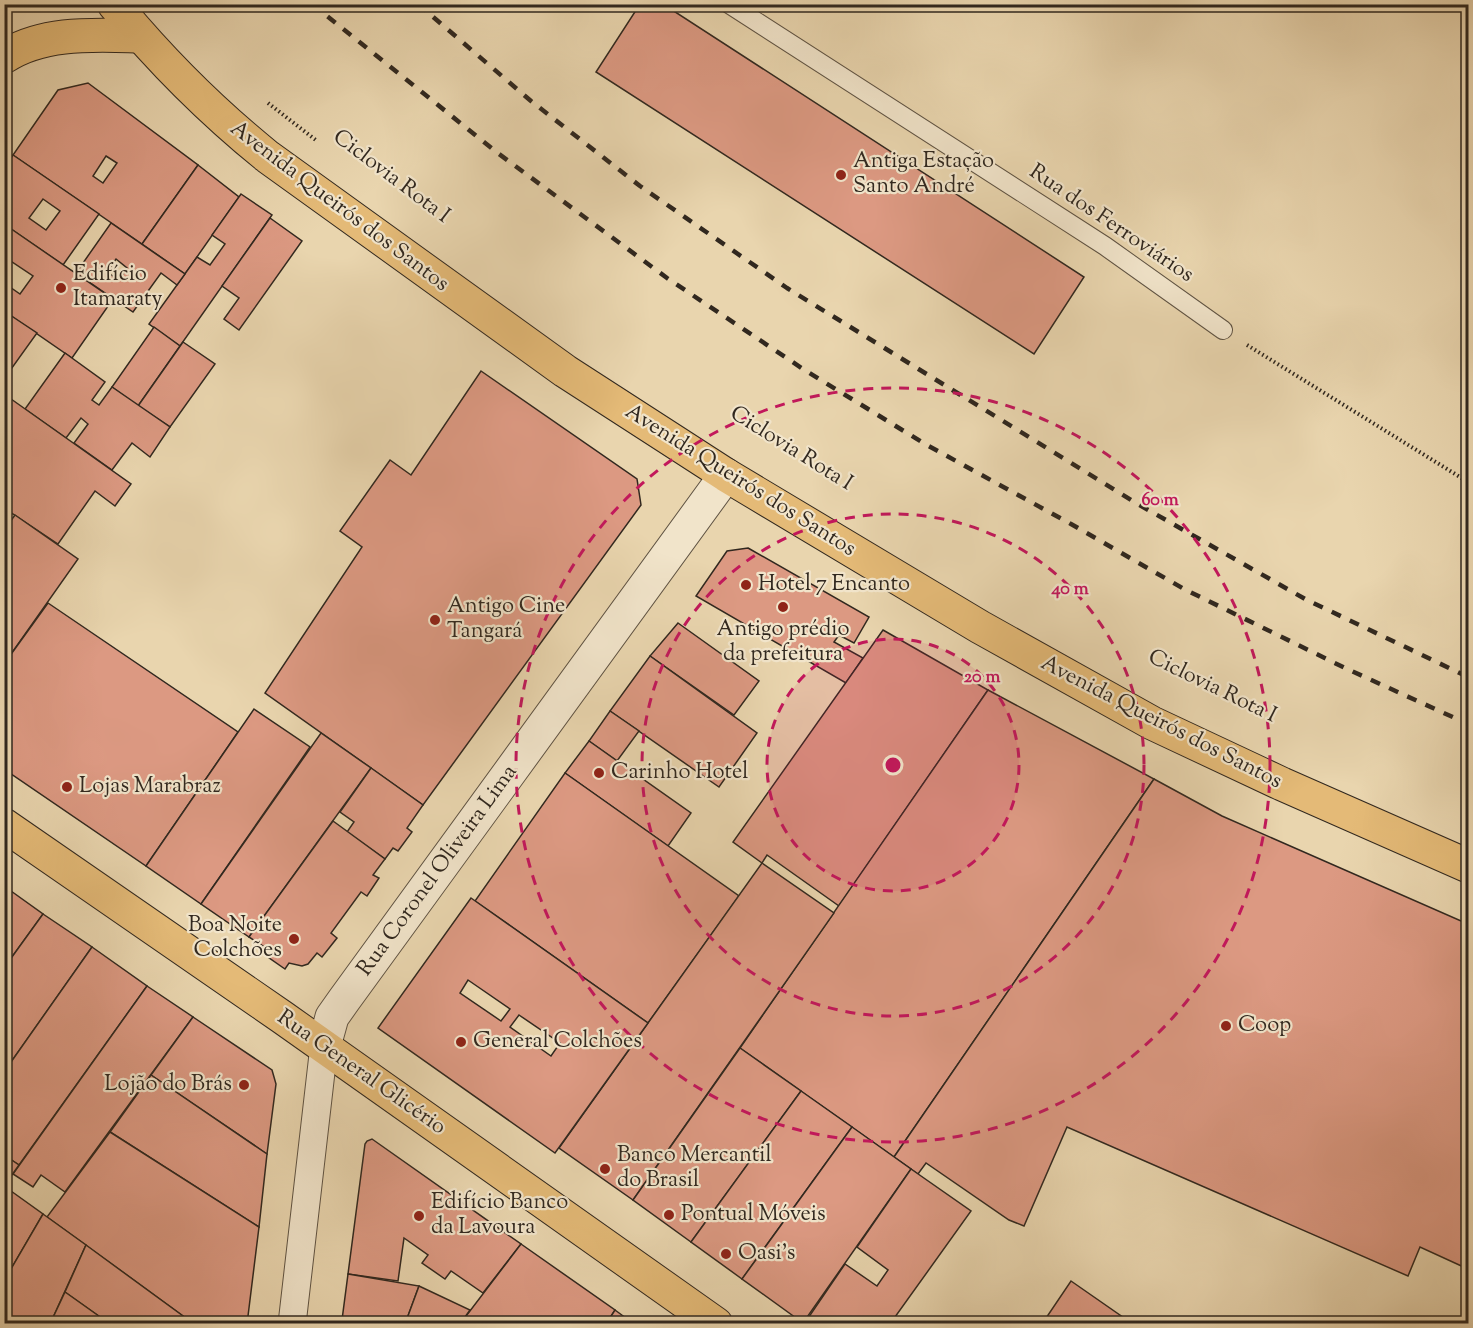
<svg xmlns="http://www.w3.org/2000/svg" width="1473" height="1328" font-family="'Sorts Mill Goudy',serif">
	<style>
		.building { fill: #dc9982; stroke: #31281f; stroke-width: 1.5; fill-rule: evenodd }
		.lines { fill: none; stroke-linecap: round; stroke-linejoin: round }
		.service-casing { stroke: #5f5343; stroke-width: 20 }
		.pedestrian-casing { stroke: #5f5343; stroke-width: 29 }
		.minor-casing { stroke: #5f5343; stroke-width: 35 }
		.primary-casing { stroke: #31281f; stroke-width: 35 }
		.path { stroke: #31281f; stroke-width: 4; stroke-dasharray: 1.5 3; stroke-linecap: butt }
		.service { stroke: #f1e4ca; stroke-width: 18 }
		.pedestrian { stroke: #f1e4ca; stroke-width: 27 }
		.minor { stroke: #f1e4ca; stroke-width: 33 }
		.primary { stroke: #e4ba77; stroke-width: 33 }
		.rail { stroke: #31281f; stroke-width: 4.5; stroke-dasharray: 10 10; stroke-linecap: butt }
		.ring { fill: none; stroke: #c2185b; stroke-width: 3; stroke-dasharray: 10 8 }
		.poi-dot { fill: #8f2418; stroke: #f1e4ca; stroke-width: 2 }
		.labels { text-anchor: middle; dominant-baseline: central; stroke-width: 4.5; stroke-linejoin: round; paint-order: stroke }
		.poi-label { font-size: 22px; fill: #31281f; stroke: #f1e4ca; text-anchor: start }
		.street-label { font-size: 22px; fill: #31281f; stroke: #f1e4ca }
		.centre { fill: #c2185b; stroke: #f1e4ca; stroke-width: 3 }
		.ring-label { font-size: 18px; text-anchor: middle; font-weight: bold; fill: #c2185b; stroke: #f1e4ca; stroke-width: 4.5; stroke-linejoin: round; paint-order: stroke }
	</style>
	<rect width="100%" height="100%" fill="#e9d5ae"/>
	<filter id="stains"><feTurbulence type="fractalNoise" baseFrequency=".00333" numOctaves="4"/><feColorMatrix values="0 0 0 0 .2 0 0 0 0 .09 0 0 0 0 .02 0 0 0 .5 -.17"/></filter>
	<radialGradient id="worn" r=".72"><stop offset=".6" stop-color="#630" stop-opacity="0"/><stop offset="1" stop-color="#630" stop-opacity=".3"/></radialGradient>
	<!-- building -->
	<g class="building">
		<polygon points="640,4 663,4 1084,277 1034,354 596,72"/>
		<path d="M88,83l110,82 -56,79 -129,-89 45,-65zM106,156l11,7 -14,20 -10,-7z"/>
		<path d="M13,155l86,59 -36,51 -59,-41v-56zM43,199l17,12 -14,19 -17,-12z"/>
		<polygon points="198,165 239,197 185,274 142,244"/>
		<polygon points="241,194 272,215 180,346 149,324 197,257 210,265 225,244 212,235"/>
		<polygon points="270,218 302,241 239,330 224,319 239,298 222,286"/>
		<path d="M111,223l74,51 -8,11 -16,-12 -28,39 -57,-39zM116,259l11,9 -8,12 -12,-8z"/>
		<polygon points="4,224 113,299 72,358 4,311 4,283 20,294 33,276 6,258 4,260"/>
		<polygon points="4,311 37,333 4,379"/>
		<polygon points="154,327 180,346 138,406 112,387"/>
		<polygon points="183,342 215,364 170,427 138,406"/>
		<polygon points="65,353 105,382 92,400 99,405 112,387 170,427 150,457 132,443 112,470 74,443 88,424 81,418 66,438 25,409"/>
		<polygon points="481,371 637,479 641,505 423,805 265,693 362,547 340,531 390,460 411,475"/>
		<polygon points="4,394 131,484 115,506 95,491 58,544 4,508"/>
		<polygon points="15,515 78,559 4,664 4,530"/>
		<polygon points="748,548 869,617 854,643 839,635 834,642 863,658 846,683 696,596 727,551"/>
		<polygon points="48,603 238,732 146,866 4,769 4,664"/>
		<polygon points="678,623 759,681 734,715 650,656"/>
		<polygon points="883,630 988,690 839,906 767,855 762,863 733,842"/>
		<polygon points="650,656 757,733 719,787 610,711"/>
		<polygon points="988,690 1154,779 894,1157 740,1048"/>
		<polygon points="254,709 310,747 201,904 146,866"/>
		<polygon points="610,711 639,731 617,761 589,741"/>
		<polygon points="321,733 371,768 249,937 201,904"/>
		<polygon points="589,741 691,813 668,846 565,773"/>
		<polygon points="371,768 423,805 407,828 412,832 398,851 393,848 385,859 347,832 354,822 340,812"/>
		<polygon points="565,773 739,896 648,1023 475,901"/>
		<polygon points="1154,779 1222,816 1468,924 1468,1269 1420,1247 1408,1276 1067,1127 1024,1226 1009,1220 926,1163 918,1174 894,1157"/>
		<polygon points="333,821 385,859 373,875 379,878 367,896 361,892 331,933 337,938 322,957 317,953 308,964 302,966 289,963 285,969 265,955 269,950 249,937"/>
		<polygon points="762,863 834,913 633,1200 559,1148"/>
		<polygon points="4,886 43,914 4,968"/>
		<path d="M471,898l177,125 -93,130 -177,-125zM468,980l42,29 -9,12 -41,-28zM519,1015l41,28 -9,13 -41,-29z"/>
		<polygon points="43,914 92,947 4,1072 4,968"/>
		<polygon points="92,947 147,986 19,1165 4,1155 4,1072"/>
		<polygon points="147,986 193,1017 65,1192 41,1175 33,1187 13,1174"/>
		<polygon points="193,1017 272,1070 276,1084 267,1154 151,1075"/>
		<polygon points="740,1048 801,1091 691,1242 633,1200"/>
		<polygon points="151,1075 267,1154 259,1227 110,1132"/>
		<polygon points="801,1091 852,1127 742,1279 691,1242"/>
		<polygon points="852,1127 911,1169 803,1323 742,1279"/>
		<polygon points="110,1132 259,1227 247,1324 194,1324 47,1217"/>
		<polygon points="372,1139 521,1244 483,1293 451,1271 445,1279 422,1263 428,1255 404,1238 398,1281 348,1274 365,1144 367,1141"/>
		<polygon points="4,1155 19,1165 4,1186"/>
		<polygon points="911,1169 971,1211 890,1324 804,1324 845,1264 877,1286 888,1270 857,1247"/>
		<polygon points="4,1186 43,1214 4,1281"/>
		<polygon points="43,1214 86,1245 50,1324 4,1324 4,1281"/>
		<polygon points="521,1244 615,1310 606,1324 460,1324"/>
		<polygon points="86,1245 194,1324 110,1324 65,1292"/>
		<polygon points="348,1274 419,1286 405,1324 360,1324 342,1320"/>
		<polygon points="1071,1281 1127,1320 1125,1324 1042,1324"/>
		<polygon points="419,1286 470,1310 460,1324 405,1324"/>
		<polygon points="65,1292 110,1324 50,1324"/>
		<polygon points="615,1310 634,1324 606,1324"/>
	</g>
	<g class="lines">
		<!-- service casing -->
		<g class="service-casing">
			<polyline id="service" points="729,4 1105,246 1223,330"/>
		</g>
		<!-- pedestrian casing -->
		<g class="pedestrian-casing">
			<polyline id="pedestrian" points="292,1324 324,1046"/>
		</g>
		<!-- minor casing -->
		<g class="minor-casing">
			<polyline id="minor" points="324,1046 332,1017 344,1000 726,475"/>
		</g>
		<!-- primary casing -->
		<g class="primary-casing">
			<g id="primary">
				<path d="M114,4c47,57 97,107 154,153l297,214 161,104 254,152 172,96 130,61 186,82"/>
				<path d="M4,57c39,-26 92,-22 136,-21"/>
				<polyline points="4,825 282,1017 716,1324"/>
			</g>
		</g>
		<!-- path -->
		<g class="path">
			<polyline points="268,103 317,141"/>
			<polyline points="1247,345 1468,482"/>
		</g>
		<!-- service -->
		<use href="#service" class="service"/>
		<!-- pedestrian -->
		<use href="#pedestrian" class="pedestrian"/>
		<!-- minor -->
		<use href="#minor" class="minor"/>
		<!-- primary -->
		<use href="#primary" class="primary"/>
		<!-- rail -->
		<g class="rail">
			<polyline points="312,4 499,154 667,278 803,369 925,444 1071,524 1184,589 1345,668 1468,724"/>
			<polyline points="418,4 531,101 640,186 787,288 1136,503 1305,599 1468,677"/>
		</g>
	</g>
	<!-- distance rings -->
	<circle cx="893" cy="765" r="126" fill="#c2185b" fill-opacity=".12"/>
	<g class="ring">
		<circle cx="893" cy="765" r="126"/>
		<circle cx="893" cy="765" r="251"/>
		<circle cx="893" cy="765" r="377"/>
	</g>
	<!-- markers -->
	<g class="poi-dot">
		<circle cx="841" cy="175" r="6"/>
		<circle cx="61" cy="288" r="6"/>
		<circle cx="746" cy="585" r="6"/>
		<circle cx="783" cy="607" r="6"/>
		<circle cx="435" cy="620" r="6"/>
		<circle cx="599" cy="773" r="6"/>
		<circle cx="67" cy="787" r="6"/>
		<circle cx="294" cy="939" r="6"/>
		<circle cx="1226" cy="1026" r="6"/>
		<circle cx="461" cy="1042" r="6"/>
		<circle cx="244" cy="1085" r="6"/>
		<circle cx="605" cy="1169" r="6"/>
		<circle cx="669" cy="1215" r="6"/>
		<circle cx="419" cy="1216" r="6"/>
		<circle cx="726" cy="1254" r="6"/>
	</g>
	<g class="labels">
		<!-- poi labels -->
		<g class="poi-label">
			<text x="853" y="162">Antiga Estação<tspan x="853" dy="25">Santo André</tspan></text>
			<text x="73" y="275">Edifício<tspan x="73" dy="25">Itamaraty</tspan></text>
			<text x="758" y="585">Hotel 7 Encanto</text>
			<text x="447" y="607">Antigo Cine<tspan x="447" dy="25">Tangará</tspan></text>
			<text x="783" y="630" text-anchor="middle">Antigo prédio<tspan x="783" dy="25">da prefeitura</tspan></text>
			<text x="611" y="773">Carinho Hotel</text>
			<text x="79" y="787">Lojas Marabraz</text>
			<text x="282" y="926" text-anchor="end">Boa Noite<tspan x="282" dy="25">Colchões</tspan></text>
			<text x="1238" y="1026">Coop</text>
			<text x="473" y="1042">General Colchões</text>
			<text x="232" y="1085" text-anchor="end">Lojão do Brás</text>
			<text x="617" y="1156">Banco Mercantil<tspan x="617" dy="25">do Brasil</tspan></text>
			<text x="431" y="1203">Edifício Banco<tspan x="431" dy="25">da Lavoura</tspan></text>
			<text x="681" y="1215">Pontual Móveis</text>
			<text x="738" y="1254">Oasi's</text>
		</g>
		<!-- street labels -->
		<g class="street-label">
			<text transform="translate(391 177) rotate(37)">Ciclovia Rota I</text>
			<text transform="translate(339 207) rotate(37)">Avenida Queirós dos Santos</text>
			<text transform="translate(1111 224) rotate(34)">Rua dos Ferroviários</text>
			<text transform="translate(791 449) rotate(32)">Ciclovia Rota I</text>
			<text transform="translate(740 481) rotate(32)">Avenida Queirós dos Santos</text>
			<text transform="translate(1212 687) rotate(26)">Ciclovia Rota I</text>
			<text transform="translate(1161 723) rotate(27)">Avenida Queirós dos Santos</text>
			<text transform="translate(438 871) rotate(-54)">Rua Coronel Oliveira Lima</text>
			<text transform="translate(361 1073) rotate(35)">Rua General Glicério</text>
		</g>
	</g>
	<circle cx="893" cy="765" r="9" class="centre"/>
	<g class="ring-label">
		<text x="1160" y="505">60 m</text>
		<text x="1070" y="594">40 m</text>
		<text x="982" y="682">20 m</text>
	</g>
	<!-- margin -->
	<rect width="1473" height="1328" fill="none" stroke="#e9d5ae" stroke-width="24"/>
	<rect x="6" y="6" width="1461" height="1316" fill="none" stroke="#31281f" stroke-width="3"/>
	<rect x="12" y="12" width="1449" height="1304" fill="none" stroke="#31281f" stroke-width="1.5"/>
	<rect width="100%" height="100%" filter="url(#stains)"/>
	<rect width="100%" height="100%" fill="url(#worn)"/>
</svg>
